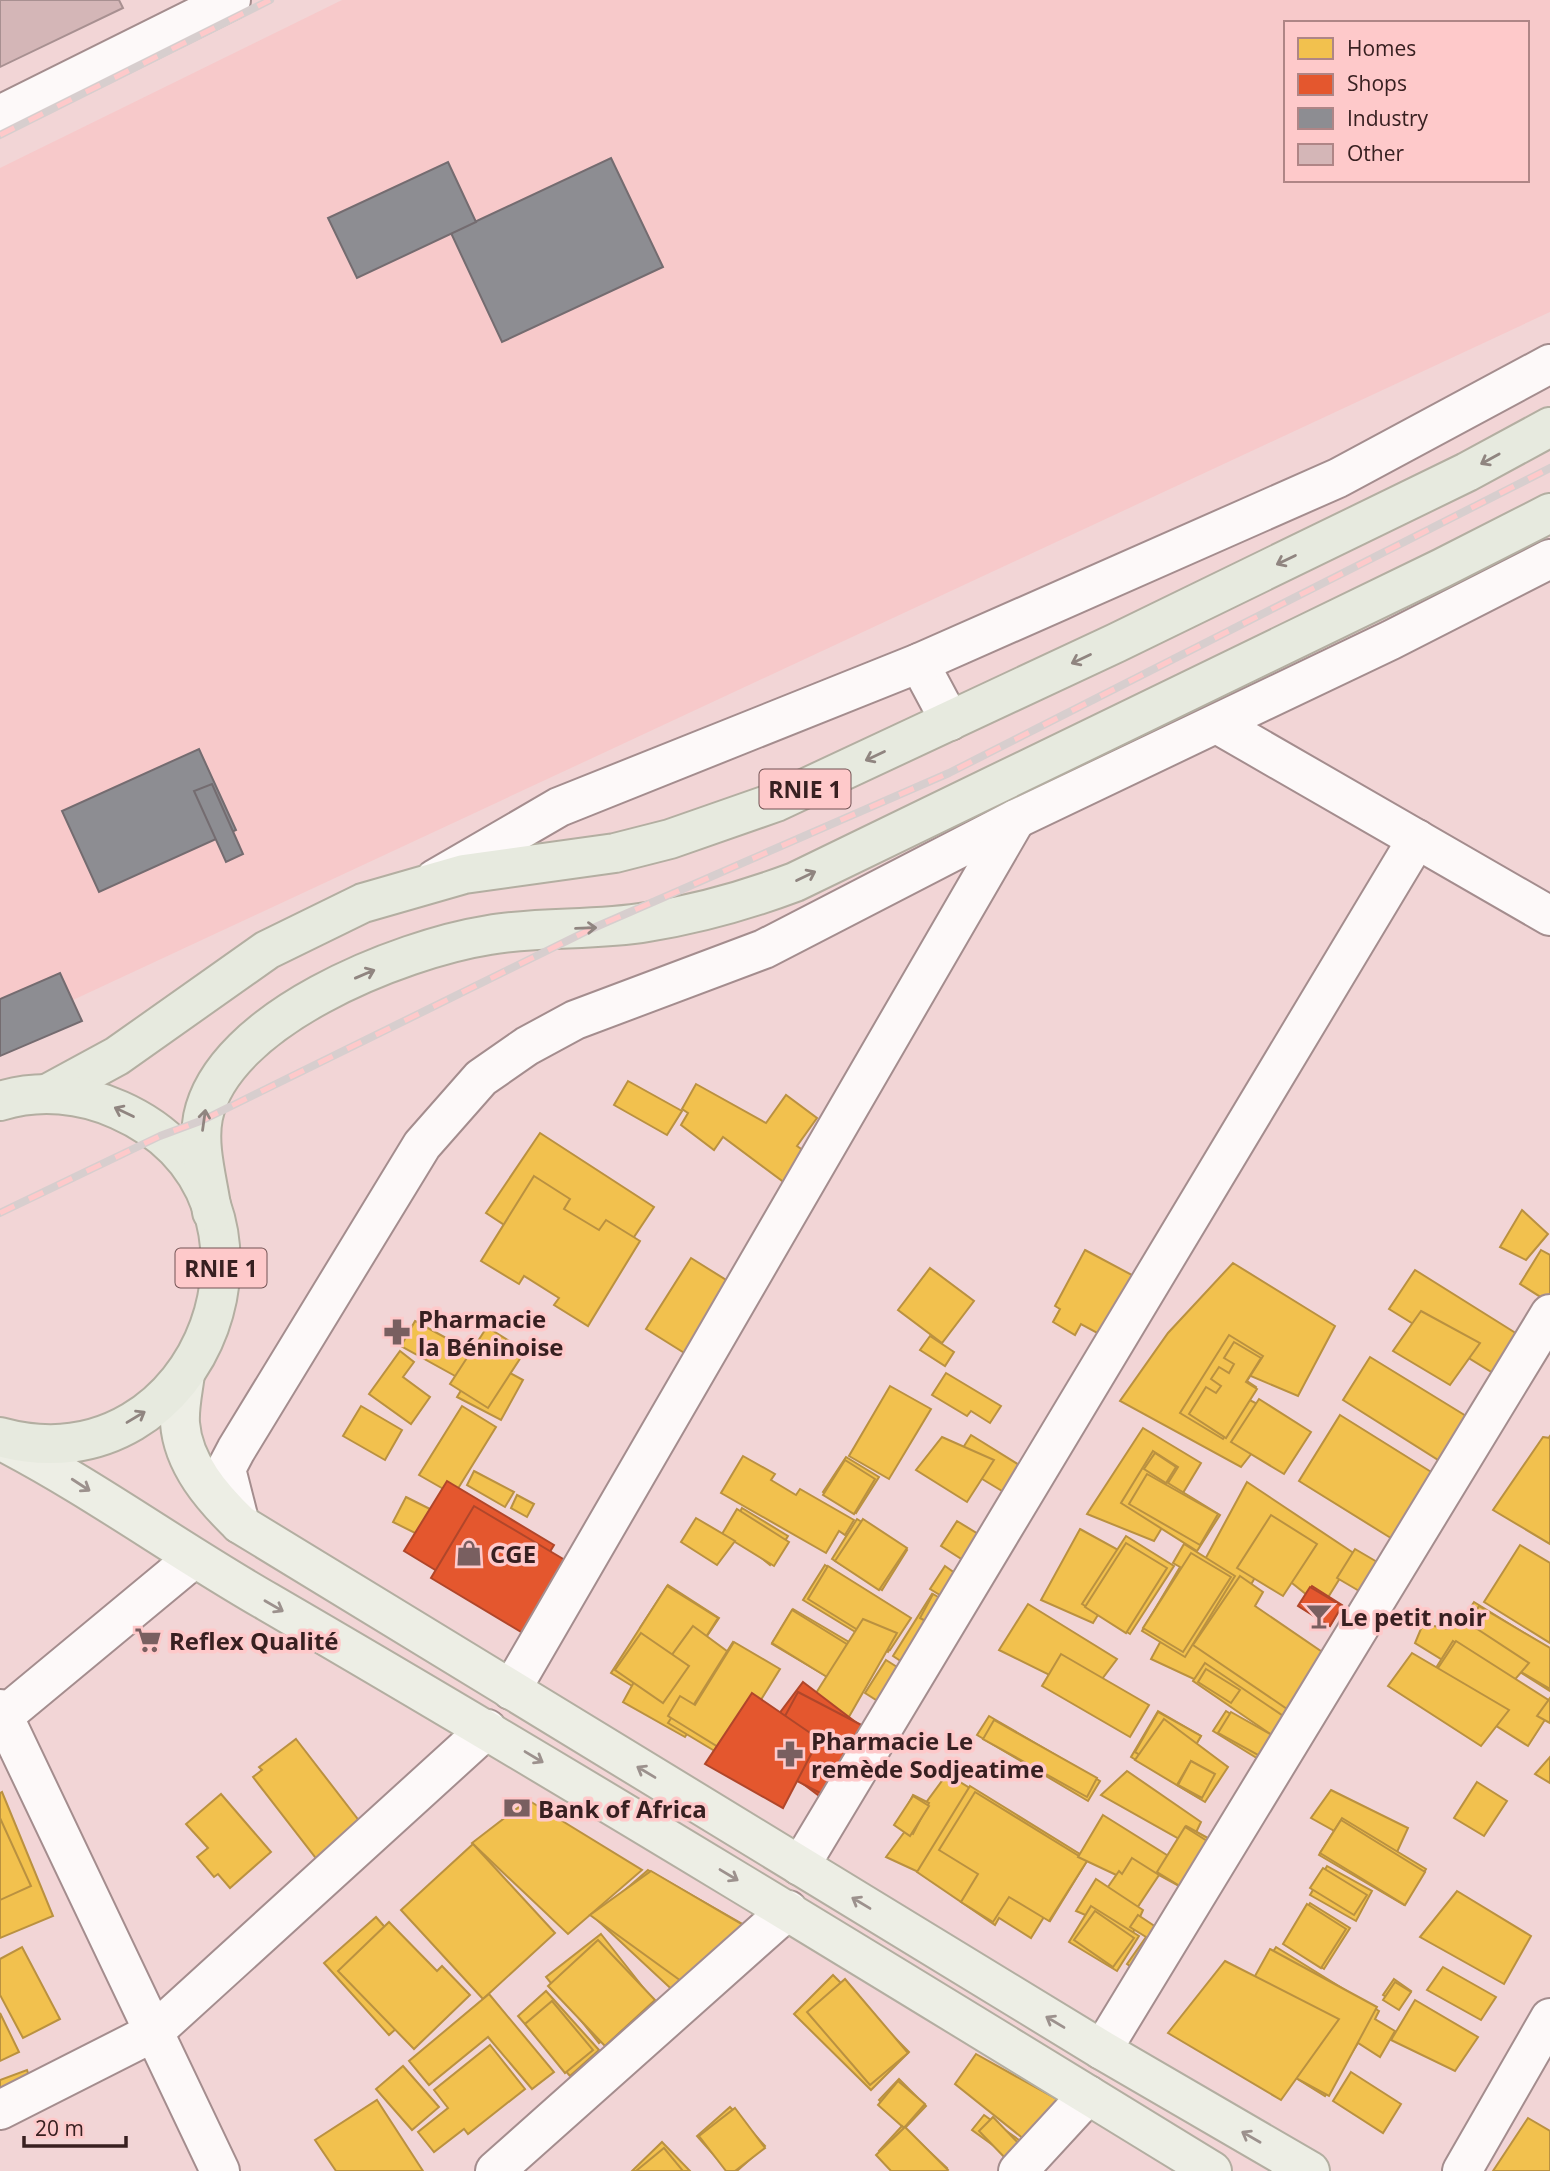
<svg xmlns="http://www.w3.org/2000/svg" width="1550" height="2171" font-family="'Open Sans',sans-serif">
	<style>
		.built { fill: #f7c9ca; fill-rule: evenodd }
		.homes { fill: #f2c14e; stroke: #ba9140; stroke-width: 2 }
		.shops { fill: #e4572e; stroke: #b0462a; stroke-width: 2 }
		.industry { fill: #8d8d92; stroke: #746c70; stroke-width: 2 }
		.building { fill: #d4b6b7; stroke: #a89091; stroke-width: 2 }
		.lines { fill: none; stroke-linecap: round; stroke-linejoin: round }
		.minor-casing { stroke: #a48d8e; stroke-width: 42 }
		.primary-casing { stroke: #b3aea1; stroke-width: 42 }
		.trunk-casing { stroke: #b3aea1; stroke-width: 42 }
		.minor { stroke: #fdf9f9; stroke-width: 38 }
		.primary { stroke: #edeee5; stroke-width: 38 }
		.trunk { stroke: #e7eadf; stroke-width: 38 }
		.rail-casing { stroke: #d7cece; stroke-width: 8 }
		.rail { stroke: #fec9ca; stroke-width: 5; stroke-dasharray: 16; stroke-linecap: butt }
		.oneway { stroke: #908580 }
		.oneway2 { stroke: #9c918d }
		.labels { text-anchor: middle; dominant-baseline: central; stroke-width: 7; stroke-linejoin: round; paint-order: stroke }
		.shield { fill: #fec9ca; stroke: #735354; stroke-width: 2 }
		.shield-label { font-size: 23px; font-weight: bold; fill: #382021 }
		.poi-label { font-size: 24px; font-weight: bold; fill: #382021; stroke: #fec9ca; text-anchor: start }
	</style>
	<rect width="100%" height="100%" fill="#f2d5d6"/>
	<!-- built -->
	<path class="built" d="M342,0h1208v312l-1550,722v-866zM1286,23h241v157h-241z"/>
	<!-- homes -->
	<g class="homes">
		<polygon points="628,1081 682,1111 667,1135 614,1105"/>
		<polygon points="696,1084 766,1123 786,1095 817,1118 797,1146 811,1156 789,1186 723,1137 714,1150 681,1125 688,1113 682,1109"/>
		<polygon points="540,1133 654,1207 600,1288 486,1213"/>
		<polygon points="534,1176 570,1199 564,1209 599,1230 606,1220 640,1241 588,1326 554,1305 559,1298 524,1276 519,1284 481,1261"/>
		<polygon points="1522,1210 1548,1234 1526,1260 1500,1247"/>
		<polygon points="1085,1250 1145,1282 1112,1341 1081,1324 1075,1335 1053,1322 1060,1309 1055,1306"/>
		<polygon points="1541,1250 1550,1255 1550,1303 1520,1284"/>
		<polygon points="691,1258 747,1293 686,1354 646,1329"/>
		<polygon points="1233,1263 1335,1326 1298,1396 1232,1368 1216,1383 1281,1416 1241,1467 1120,1401 1168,1333"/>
		<polygon points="930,1268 974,1301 942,1343 898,1310"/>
		<polygon points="1415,1270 1522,1337 1498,1376 1389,1309"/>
		<polygon points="1421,1311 1480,1343 1450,1385 1393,1351"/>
		<polygon points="415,1321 523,1380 501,1420 457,1397 466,1382 401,1346"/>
		<polygon points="487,1327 525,1351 488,1408 450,1384"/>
		<polygon points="1229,1335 1263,1356 1247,1381 1256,1387 1223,1439 1180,1413"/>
		<polygon points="930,1336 954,1352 945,1366 920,1350"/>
		<polygon points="1234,1342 1261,1358 1246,1382 1257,1389 1226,1438 1189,1414 1206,1387 1216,1393 1221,1386 1211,1379 1219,1367 1229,1373 1234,1364 1224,1358"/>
		<polygon points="400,1351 414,1362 403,1377 430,1397 411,1424 369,1394"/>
		<polygon points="1370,1357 1471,1419 1443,1463 1343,1400"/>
		<polygon points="946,1373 1001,1406 990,1423 971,1411 967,1416 932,1395"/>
		<polygon points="890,1386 931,1409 889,1479 849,1456"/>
		<polygon points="1259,1399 1311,1432 1284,1474 1231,1442"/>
		<polygon points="361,1406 402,1430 385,1460 343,1436"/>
		<polygon points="462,1406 496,1427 454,1495 419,1475"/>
		<polygon points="1340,1415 1436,1475 1394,1540 1299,1481"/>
		<polygon points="1143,1428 1201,1463 1154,1541 1087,1514"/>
		<polygon points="971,1435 1024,1468 1007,1494 954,1462"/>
		<polygon points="1550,1436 1550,1522 1510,1495"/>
		<polygon points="942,1437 994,1460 967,1502 916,1470"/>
		<polygon points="1543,1437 1550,1438 1550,1544 1493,1510"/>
		<polygon points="1153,1451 1178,1467 1168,1483 1220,1515 1197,1551 1121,1503"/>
		<polygon points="1155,1453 1176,1467 1166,1483 1144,1469"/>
		<polygon points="743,1456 775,1474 771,1480 796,1495 800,1489 854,1520 845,1535 839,1531 826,1553 721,1493"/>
		<polygon points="846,1457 879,1477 856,1513 823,1492"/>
		<polygon points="845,1460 875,1479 854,1514 823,1495"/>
		<polygon points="474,1471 514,1492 505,1507 467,1485"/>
		<polygon points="1147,1474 1218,1514 1200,1545 1129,1504"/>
		<polygon points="1247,1482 1355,1554 1322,1607 1287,1579 1302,1557 1277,1539 1241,1602 1324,1655 1284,1721 1151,1659"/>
		<polygon points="517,1495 534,1504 527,1517 511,1508"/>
		<polygon points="406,1497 430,1509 417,1534 393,1522"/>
		<polygon points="742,1508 788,1536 770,1565 730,1532"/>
		<polygon points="737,1509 789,1542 774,1566 722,1534"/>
		<polygon points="1271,1515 1317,1544 1283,1596 1237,1568"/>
		<polygon points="696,1518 735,1541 717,1565 681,1542"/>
		<polygon points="857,1519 907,1550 882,1590 832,1559"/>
		<polygon points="863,1519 907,1548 879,1590 835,1561"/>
		<polygon points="957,1521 1001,1548 985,1574 941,1546"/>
		<polygon points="1080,1529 1133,1558 1093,1623 1041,1600"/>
		<polygon points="1126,1536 1174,1566 1130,1634 1082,1604"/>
		<polygon points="1126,1543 1167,1568 1126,1633 1085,1607"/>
		<polygon points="1184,1544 1235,1576 1185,1657 1142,1631 1180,1567 1173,1563"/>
		<polygon points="1520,1545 1550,1563 1550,1643 1484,1602"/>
		<polygon points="1355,1549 1384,1566 1366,1595 1337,1578"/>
		<polygon points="1191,1553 1231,1577 1183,1652 1143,1628"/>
		<polygon points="825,1565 910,1618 888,1652 803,1600"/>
		<polygon points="828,1566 911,1618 890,1650 808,1599"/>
		<polygon points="945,1566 962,1578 948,1600 930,1589"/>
		<polygon points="1240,1576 1263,1592 1255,1606 1331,1658 1293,1713 1193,1645"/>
		<polygon points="668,1585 719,1618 691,1660 640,1628"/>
		<polygon points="667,1586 718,1618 663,1705 611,1673"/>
		<polygon points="932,1594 959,1611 919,1673 893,1656"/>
		<polygon points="933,1594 959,1609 946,1632 920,1618"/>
		<polygon points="1474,1602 1550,1649 1550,1691 1455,1631"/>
		<polygon points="1028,1604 1117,1659 1090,1695 999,1650"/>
		<polygon points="1479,1606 1550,1648 1550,1689 1462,1637"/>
		<polygon points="793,1609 878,1659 856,1694 772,1644"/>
		<polygon points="792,1610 874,1661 853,1693 772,1643"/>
		<polygon points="863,1619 897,1633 846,1722 809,1704"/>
		<polygon points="1462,1619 1529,1663 1501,1696 1415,1643 1423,1624 1449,1629"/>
		<polygon points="693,1626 735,1657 685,1737 623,1702 634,1682 649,1686"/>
		<polygon points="641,1633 689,1666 663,1703 615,1670"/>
		<polygon points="1453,1641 1550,1702 1550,1710 1530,1742 1429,1679"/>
		<polygon points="1456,1641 1550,1701 1550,1712 1528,1746 1428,1683"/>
		<polygon points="733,1642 777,1670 723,1756 668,1723 681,1703 691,1709"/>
		<polygon points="734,1642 780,1669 728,1753 668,1716 680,1696 695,1705"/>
		<polygon points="1412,1653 1509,1710 1481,1746 1388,1686"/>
		<polygon points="1061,1654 1149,1705 1130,1737 1042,1686"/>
		<polygon points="886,1660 916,1679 895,1712 865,1693"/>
		<polygon points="1205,1663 1295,1724 1282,1742 1193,1681"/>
		<polygon points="1206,1669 1240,1690 1231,1703 1198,1682"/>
		<polygon points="1550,1698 1550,1723 1537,1716"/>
		<polygon points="1158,1711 1201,1736 1173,1782 1131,1757"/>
		<polygon points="1226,1711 1276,1742 1263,1762 1213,1731"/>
		<polygon points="1158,1712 1201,1736 1178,1776 1135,1752"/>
		<polygon points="1231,1712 1279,1739 1267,1760 1218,1733"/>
		<polygon points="989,1716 1100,1781 1088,1801 977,1735"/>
		<polygon points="1164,1719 1228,1767 1205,1802 1135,1760"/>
		<polygon points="994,1720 1097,1778 1087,1797 983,1739"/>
		<polygon points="296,1739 367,1831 322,1866 253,1777 262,1770 259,1767"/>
		<polygon points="1550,1757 1550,1783 1535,1774"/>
		<polygon points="1191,1761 1213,1775 1199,1798 1177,1785"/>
		<polygon points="1191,1761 1215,1774 1202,1798 1178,1785"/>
		<polygon points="1127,1771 1201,1822 1190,1845 1101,1795"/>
		<polygon points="947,1774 1056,1841 1007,1913 886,1857"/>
		<polygon points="1477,1782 1507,1801 1484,1836 1454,1818"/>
		<polygon points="970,1786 1088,1859 1050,1921 1044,1917 1031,1938 999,1918 995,1925 917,1872"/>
		<polygon points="1331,1790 1408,1828 1392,1863 1311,1818"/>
		<polygon points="2,1792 53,1916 0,1938 0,1793"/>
		<polygon points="975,1792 1087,1861 1049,1921 1009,1897 993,1922 961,1902 978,1874 939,1850"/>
		<polygon points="221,1794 271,1852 230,1888 218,1874 214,1877 197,1857 208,1848 186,1824"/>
		<polygon points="913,1795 929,1803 913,1834 897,1826"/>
		<polygon points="913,1796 929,1806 910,1836 894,1825"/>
		<polygon points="528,1800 642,1870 568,1934 472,1843"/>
		<polygon points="1103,1815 1170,1857 1146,1889 1078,1857"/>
		<polygon points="0,1818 31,1886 0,1900"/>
		<polygon points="1342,1818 1426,1869 1404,1905 1319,1855"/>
		<polygon points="1341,1820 1425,1872 1405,1905 1320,1853"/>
		<polygon points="1186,1826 1215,1842 1188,1891 1159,1875"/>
		<polygon points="1185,1827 1215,1846 1188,1891 1157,1872"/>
		<polygon points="473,1844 555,1933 483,1999 401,1910"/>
		<polygon points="1132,1858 1159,1875 1131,1917 1101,1897 1119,1871 1122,1874"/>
		<polygon points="1327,1866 1372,1891 1356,1921 1310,1895"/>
		<polygon points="1323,1868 1367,1895 1354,1915 1310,1888"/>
		<polygon points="648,1870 758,1933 681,1998 594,1917"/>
		<polygon points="651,1871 760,1935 699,1994 590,1915"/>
		<polygon points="1096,1879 1143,1910 1132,1935 1076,1911"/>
		<polygon points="1457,1891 1531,1936 1504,1984 1420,1937"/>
		<polygon points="1310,1903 1350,1928 1324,1969 1284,1944"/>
		<polygon points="1307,1904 1346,1929 1321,1968 1283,1944"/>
		<polygon points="1091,1906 1139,1936 1117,1971 1069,1942"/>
		<polygon points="1095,1911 1134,1938 1113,1967 1074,1940"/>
		<polygon points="1138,1915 1174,1939 1168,1948 1181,1957 1160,1987 1127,1964 1146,1937 1130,1927"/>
		<polygon points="376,1917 440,1990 389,2035 324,1963"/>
		<polygon points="389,1922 437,1971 442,1966 470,1995 414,2049 338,1971"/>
		<polygon points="601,1934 653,2000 599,2043 546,1977"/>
		<polygon points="598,1940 655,2000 605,2046 548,1986"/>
		<polygon points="22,1947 60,2019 23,2038 0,1995 0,1959"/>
		<polygon points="1276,1947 1379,2011 1375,2019 1395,2031 1380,2057 1358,2043 1325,2096 1222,2032"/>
		<polygon points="1270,1949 1377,2007 1329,2096 1221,2037"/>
		<polygon points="1225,1961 1339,2019 1281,2100 1168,2033"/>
		<polygon points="1443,1967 1496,1997 1481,2020 1427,1990"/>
		<polygon points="833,1975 909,2052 871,2090 794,2014"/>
		<polygon points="845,1979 908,2053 870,2085 807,2012"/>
		<polygon points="1394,1979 1411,1991 1401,2006 1383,1995"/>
		<polygon points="1395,1982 1411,1992 1399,2010 1383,2000"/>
		<polygon points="546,1991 599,2050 570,2076 518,2016"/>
		<polygon points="489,1994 554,2072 532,2089 488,2037 429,2085 409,2061"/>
		<polygon points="1415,2000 1478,2037 1455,2071 1391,2040"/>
		<polygon points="552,2001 593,2050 565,2073 525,2024"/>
		<polygon points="0,2013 19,2052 0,2061"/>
		<polygon points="490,2045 525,2089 468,2134 464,2129 434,2152 418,2132 448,2108 434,2090"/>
		<polygon points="976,2054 1060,2101 1030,2144 955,2084"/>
		<polygon points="403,2066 439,2107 412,2130 376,2089"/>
		<polygon points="27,2070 34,2091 0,2094 0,2080"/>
		<polygon points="1351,2072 1401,2104 1383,2133 1333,2101"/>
		<polygon points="899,2079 926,2106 906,2127 879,2100"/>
		<polygon points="898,2081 925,2104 904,2128 878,2105"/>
		<polygon points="377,2100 423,2171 336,2171 315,2140"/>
		<polygon points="730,2107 765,2146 737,2171 728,2171 697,2136"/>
		<polygon points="735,2108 765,2148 735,2171 726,2171 699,2136"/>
		<polygon points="984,2115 1026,2145 1015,2161 972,2130"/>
		<polygon points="993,2117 1023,2148 1009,2162 979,2131"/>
		<polygon points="1528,2118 1550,2131 1550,2171 1493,2171"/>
		<polygon points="902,2126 947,2168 944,2171 901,2171 879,2151"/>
		<polygon points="905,2127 948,2170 947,2171 891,2171 876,2155"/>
		<polygon points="662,2142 690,2171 632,2171"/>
		<polygon points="664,2148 683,2171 636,2171"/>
	</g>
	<!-- shops -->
	<g class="shops">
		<polygon points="447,1481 554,1545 511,1616 404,1551"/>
		<polygon points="474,1506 580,1569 536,1641 431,1578"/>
		<polygon points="1312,1586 1342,1605 1330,1625 1299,1606"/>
		<polygon points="1310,1587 1342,1606 1330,1626 1298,1606"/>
		<polygon points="803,1682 862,1727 842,1754 854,1764 826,1801 754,1747"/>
		<polygon points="798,1692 869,1729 832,1799 760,1762"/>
		<polygon points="752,1693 819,1739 783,1808 705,1764"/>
	</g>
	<!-- industry -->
	<g class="industry">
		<polygon points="611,158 663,267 502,342 451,233"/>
		<polygon points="448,162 476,222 357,278 328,218"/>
		<polygon points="199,749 236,830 99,892 62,811"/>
		<polygon points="212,784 243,854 226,862 194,791"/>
		<polygon points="60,973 82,1021 0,1056 0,999"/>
	</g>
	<!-- building -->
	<polygon class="building" points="0,0 119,0 123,8 0,67"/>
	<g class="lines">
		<!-- minor casing -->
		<g class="minor-casing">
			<g id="minor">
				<polyline points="0,115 231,0"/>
				<polyline points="919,663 950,721"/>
				<polyline points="1217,724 1550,916"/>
				<polyline points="435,879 559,807 919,663 1338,478 1550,364"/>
				<polyline points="240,1524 226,1469 236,1450 422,1145 481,1078 527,1046 575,1020 764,949 1016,819 1391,640 1550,559"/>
				<polyline points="511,1690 1016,819"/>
				<polyline points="0,1709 220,2171"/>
				<polyline points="0,1719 193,1559"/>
				<polyline points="800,1866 1417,839"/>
				<polyline points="1102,2050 1550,1314"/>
				<polyline points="0,2110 154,2032 487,1729"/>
				<polyline points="495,2171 788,1910"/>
				<polyline points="1018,2171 1088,2095"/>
				<polyline points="1462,2171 1550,2018"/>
			</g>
		</g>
		<!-- primary casing -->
		<g class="primary-casing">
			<g id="primary">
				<path d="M185,1374c-2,16 -6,33 -5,49 3,41 33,75 60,101l862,526 208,121"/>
				<path d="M0,1440c93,48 177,110 268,162 318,185 631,377 944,569"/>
			</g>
		</g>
		<!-- trunk casing -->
		<g class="trunk-casing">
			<g id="trunk">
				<polyline points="47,1094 117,1056 267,950 363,903 464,874 615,853 670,839 776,802 1116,643 1467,472 1550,427"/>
				<path d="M0,1101c39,-12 82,-8 119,9 194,86 86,383 -119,327"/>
				<path d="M212,1212c-4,-30 -15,-65 -9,-95 20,-98 197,-168 286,-182 52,-9 106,-4 158,-13 51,-8 100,-22 148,-40l647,-314 108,-55"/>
			</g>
		</g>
		<!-- minor -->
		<use href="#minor" class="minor"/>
		<!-- primary -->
		<use href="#primary" class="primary"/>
		<!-- trunk -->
		<use href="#trunk" class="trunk"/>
		<!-- rail casing -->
		<g class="rail-casing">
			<g id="rail">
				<polyline points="0,135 270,0"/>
				<polyline points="0,1213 160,1136 203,1120 591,929 949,773 1550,468"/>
			</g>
		</g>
		<!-- rail -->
		<use href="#rail" class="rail"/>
	</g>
	<!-- one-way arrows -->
	<defs><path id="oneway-shaft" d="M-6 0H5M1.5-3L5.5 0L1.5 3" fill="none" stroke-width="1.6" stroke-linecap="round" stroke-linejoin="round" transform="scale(1.75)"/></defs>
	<g class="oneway">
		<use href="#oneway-shaft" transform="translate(1490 459) rotate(151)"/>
		<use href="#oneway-shaft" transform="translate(1286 560) rotate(154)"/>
		<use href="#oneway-shaft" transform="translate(1081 659) rotate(155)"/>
		<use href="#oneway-shaft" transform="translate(875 756) rotate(155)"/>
		<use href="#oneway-shaft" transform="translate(806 876) rotate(-26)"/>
		<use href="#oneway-shaft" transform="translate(586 928) rotate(-2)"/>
		<use href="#oneway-shaft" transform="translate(365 974) rotate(-23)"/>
		<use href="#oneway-shaft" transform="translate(124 1112) rotate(-154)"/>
		<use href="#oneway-shaft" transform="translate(204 1120) rotate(-82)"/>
		<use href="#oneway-shaft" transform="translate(136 1417) rotate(-31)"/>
	</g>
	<g class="oneway2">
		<use href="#oneway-shaft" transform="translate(81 1485) rotate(33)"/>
		<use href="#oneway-shaft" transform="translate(274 1606) rotate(30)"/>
		<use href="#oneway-shaft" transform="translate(534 1757) rotate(31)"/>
		<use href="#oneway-shaft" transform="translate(646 1772) rotate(-149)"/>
		<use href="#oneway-shaft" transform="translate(729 1875) rotate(31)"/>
		<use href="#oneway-shaft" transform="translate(861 1903) rotate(-149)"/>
		<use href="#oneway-shaft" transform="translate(1055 2022) rotate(-149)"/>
		<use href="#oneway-shaft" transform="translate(1251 2137) rotate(-150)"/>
	</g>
	<!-- icons -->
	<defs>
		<g id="pharmacy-bare" transform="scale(2.1)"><path d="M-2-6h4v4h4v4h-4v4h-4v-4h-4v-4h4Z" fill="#795f60" stroke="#fec9ca" stroke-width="2.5" paint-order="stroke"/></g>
		<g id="shop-bare" transform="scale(2.1)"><path d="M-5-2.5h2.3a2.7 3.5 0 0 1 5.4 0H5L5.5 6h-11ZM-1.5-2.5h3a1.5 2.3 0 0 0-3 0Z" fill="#795f60" stroke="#fec9ca" stroke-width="2.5" paint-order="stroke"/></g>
		<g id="bar-bare" transform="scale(2.1)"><path d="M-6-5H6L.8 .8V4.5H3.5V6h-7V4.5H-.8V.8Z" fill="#795f60" stroke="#fec9ca" stroke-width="2.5" paint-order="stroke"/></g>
		<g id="supermarket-bare" transform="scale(2.1)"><path d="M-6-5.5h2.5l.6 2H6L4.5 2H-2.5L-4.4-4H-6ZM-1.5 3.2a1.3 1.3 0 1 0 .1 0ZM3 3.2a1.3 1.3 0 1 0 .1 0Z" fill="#795f60" stroke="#fec9ca" stroke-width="2.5" paint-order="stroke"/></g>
		<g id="bank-bare" transform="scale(2.1)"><path d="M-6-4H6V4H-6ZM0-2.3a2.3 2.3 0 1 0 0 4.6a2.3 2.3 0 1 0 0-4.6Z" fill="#795f60" stroke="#fec9ca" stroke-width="2.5" paint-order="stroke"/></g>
	</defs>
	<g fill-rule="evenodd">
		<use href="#pharmacy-bare" x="397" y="1332"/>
		<use href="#shop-bare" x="469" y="1553"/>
		<use href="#bar-bare" x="1319" y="1616"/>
		<use href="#supermarket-bare" x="148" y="1640"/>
		<use href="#pharmacy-bare" x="790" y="1754"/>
		<use href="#bank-bare" x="517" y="1808"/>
	</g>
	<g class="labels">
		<!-- shield labels -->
		<g class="shield">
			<rect x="759.5" y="769.5" width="91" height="39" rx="5"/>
			<rect x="175.5" y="1248.5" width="91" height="39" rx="5"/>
		</g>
		<g class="shield-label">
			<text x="805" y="789">RNIE 1</text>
			<text x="221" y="1268">RNIE 1</text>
		</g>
		<!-- poi labels -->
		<g class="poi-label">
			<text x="418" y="1318">Pharmacie<tspan x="418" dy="28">la Béninoise</tspan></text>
			<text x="490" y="1553">CGE</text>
			<text x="1340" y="1616">Le petit noir</text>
			<text x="169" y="1640">Reflex Qualité</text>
			<text x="811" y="1740">Pharmacie Le<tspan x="811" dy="28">remède Sodjeatime</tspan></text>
			<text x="538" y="1808">Bank of Africa</text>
		</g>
	</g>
	<!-- legend -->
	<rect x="1284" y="21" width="245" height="161" fill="#fec9ca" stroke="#af8586" stroke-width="2"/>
	<rect x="1298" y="38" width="35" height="21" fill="#f2c14e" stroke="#af8586" stroke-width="2"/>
	<text x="1347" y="56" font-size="21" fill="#382021">Homes</text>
	<rect x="1298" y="74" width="35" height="21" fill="#e4572e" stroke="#af8586" stroke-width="2"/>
	<text x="1347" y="91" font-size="21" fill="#382021">Shops</text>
	<rect x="1298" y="108" width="35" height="21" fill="#8d8d92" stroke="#af8586" stroke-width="2"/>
	<text x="1347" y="126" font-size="21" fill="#382021">Industry</text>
	<rect x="1298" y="144" width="35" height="21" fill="#d4b6b7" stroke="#af8586" stroke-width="2"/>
	<text x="1347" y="161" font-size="21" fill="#382021">Other</text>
	<!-- scale -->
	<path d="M24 2136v10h102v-10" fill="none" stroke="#382021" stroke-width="3.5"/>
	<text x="35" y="2136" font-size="21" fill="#382021" stroke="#fec9ca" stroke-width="5" paint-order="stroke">20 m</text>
</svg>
